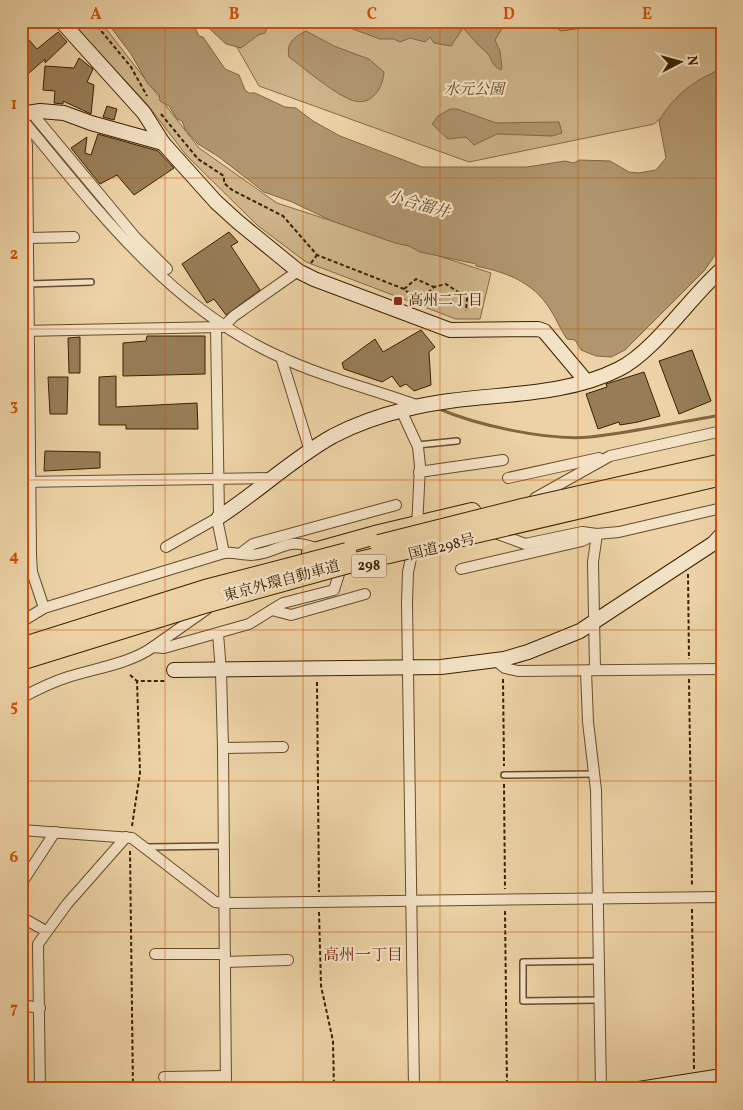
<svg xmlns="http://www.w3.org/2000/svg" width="743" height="1110" font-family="Vollkorn,'Noto Serif JP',serif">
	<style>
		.green { fill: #ceb48a; stroke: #846a46 }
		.water { fill: #b0956e; stroke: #816642 }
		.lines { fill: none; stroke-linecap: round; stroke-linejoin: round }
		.stream { stroke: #816642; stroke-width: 3 }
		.building { fill: #977d57; stroke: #3b2001 }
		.lane-casing { stroke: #674c2a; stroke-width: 8 }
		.street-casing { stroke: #674c2a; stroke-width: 12 }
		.secondary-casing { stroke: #3b2001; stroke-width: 16 }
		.highway-casing { stroke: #3b2001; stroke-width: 20 }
		.path { stroke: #3b2001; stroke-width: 2; stroke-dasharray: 4 2.5; stroke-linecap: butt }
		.lane { stroke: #f3e2c5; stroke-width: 5 }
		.street { stroke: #f3e2c5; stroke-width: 10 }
		.secondary { stroke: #f3e2c5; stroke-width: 14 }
		.highway { stroke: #ecd2a6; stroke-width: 18 }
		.highway-bridge-casing { stroke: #3b2001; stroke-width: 20; stroke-linecap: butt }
		.highway-bridge { stroke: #ecd2a6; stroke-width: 18 }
		.grid { fill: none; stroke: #ce500a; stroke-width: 1; stroke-opacity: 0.55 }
		.poi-dot { fill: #8f2418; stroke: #f3e2c5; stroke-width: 2 }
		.labels { text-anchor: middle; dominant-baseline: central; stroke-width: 4.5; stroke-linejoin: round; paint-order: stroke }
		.shield { fill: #f3e2c5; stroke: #725a3c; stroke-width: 1 }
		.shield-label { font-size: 14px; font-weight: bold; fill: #3b2001 }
		.park-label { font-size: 15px; font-style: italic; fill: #604523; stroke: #f3e2c5 }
		.poi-label { font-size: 15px; fill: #3b2001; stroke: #f3e2c5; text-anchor: start }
		.street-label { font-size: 15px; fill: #3b2001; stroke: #f3e2c5 }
		.water-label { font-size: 16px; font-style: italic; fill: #644927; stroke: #f3e2c5 }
		.neighbourhood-label { font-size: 16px; fill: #7a1f14; stroke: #f3e2c5 }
		.neatline { fill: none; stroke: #ce500a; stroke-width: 2 }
		.grid-label { font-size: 16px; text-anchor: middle; font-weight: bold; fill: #ce500a }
	</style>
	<rect width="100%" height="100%" fill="#ecd2a6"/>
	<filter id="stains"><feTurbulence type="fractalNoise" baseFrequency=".004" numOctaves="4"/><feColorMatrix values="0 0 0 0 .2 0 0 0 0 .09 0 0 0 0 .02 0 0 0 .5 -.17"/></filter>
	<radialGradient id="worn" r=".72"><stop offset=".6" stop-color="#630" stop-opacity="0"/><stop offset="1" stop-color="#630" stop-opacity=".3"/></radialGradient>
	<!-- green -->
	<g class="green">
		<polygon points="70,21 100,21 199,148 277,203 491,273 480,319 456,319 306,262 257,225 186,155 147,104"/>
		<polygon points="222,21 722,21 722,65 654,124 469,162 259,86"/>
	</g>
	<!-- water -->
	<g class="water">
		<path d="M106,21h86l7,15 4,1 22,32 14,6 6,15 4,3h6l30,14 11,1 17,13 27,15 82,31h105l38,-6 9,2 5,-3 31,1 19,11 10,1 17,-3 10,-12 -7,-37c15,-26 35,-41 63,-52v176l-18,26 -79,79 -14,7 -15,-1 -15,-6 -6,-10 -8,-1c-7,-10 -11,-21 -17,-30 -17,-27 -44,-37 -74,-43v-2l-56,-12 -11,-6 -14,-3 -63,-22 -40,-19 -28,-10 -45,-35 -21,-13 -13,-15 -3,-8 -5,-2 -8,-13 -9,-5 -1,-7 -11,-10 -17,-30z"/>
		<polygon points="201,21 270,21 265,33 258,35 241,48 226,44"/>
		<path d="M331,21h171l2,4 -9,15 5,11 2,17 -1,2c-10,-4 -9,-13 -15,-18 -9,-7 -15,-16 -23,-24l-12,18 -17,-3 -4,-6 -5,5 -15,-4 -10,4 -6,-3h-14z"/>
		<polygon points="547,21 598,21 589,27 561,31"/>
		<path d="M306,31l28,15 35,13 15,13c-1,18 -15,37 -35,27 -17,-7 -45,-31 -60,-42 -3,-14 5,-20 17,-26z"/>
		<polygon points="450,109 457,109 496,123 559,122 562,133 552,136 497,134 474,145 466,137 448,139 432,124 438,116"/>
	</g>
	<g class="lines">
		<!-- stream -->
		<g class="stream">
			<polyline points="33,122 55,148"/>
			<path d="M437,408c39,17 110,33 153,29 44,-5 88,-15 132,-22"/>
		</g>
	</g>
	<!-- building -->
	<g class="building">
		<polygon points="21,31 37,49 58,32 67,42 45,63 45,59 21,80"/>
		<polygon points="79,58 93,69 87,82 94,85 91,114 63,101 63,104 54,103 55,91 43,90 45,66 74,68"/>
		<polygon points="107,106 117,109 114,120 103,117"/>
		<polygon points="98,134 158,151 174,168 134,195 117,175 100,184 71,148 87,137 85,153 91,155"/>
		<polygon points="229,232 238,242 231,246 260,290 226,315 214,299 207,303 182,264"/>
		<polygon points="421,330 435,347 429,352 431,385 414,391 406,384 400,387 392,376 382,382 344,369 342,363 375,339 383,352"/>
		<polygon points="147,336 205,336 205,374 123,376 123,343 146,341"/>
		<polygon points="80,337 80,373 69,373 68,338"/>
		<polygon points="692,350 711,401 679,414 659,361"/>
		<polygon points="644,372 660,416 638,422 620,425 619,422 598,429 586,394 607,387 606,384"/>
		<polygon points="116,376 116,407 197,403 198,429 126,429 126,425 99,425 99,377"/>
		<polygon points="48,377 68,377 67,414 50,414"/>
		<polygon points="45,451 100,452 100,468 44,471"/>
	</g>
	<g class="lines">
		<!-- lane casing -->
		<g class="lane-casing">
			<g id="lane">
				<polyline points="29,284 91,282"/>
				<polyline points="417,445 457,441"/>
				<polyline points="504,775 594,774"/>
				<polyline points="147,847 224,846"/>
				<polyline points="599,961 523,962 523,1001 599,1000"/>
			</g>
		</g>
		<!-- street casing -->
		<g class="street-casing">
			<g id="street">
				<polyline points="31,112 136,238 167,269"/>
				<path d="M21,118c74,89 147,187 255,237 46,22 96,34 143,51"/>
				<polyline points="24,121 27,146 31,555 32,572 44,608"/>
				<polyline points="28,238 74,237"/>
				<polyline points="224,326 234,316 298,271"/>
				<polyline points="21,331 222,327"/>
				<polyline points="281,357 310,451"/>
				<polyline points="401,410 418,447 420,466 417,528"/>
				<polyline points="419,472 503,460"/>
				<polyline points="508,478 599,458"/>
				<polyline points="21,482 273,478"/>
				<polyline points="535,498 610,456 722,431"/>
				<polyline points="217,519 224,553"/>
				<polyline points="498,534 525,544 582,532 597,534 619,532 722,508"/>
				<polyline points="166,547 219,517 216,327"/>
				<polyline points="241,553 253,544 396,505"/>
				<polyline points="461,569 582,541 596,534"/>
				<polyline points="272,610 291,615 365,594"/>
				<path d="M21,622l23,-14 180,-55c9,-1 18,2 27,2 31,-2 33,-21 69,-5"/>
				<polyline points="218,634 221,671 223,748 226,1089"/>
				<polyline points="153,647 207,609"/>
				<polyline points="495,660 505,668 518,671 722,669"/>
				<polyline points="595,670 593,562 597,534"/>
				<polyline points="586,671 588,722 596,790 601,1089"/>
				<path d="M21,698c15,-8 31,-16 47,-21 28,-9 61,-13 85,-30l11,1 85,-24 34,-21 51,-13 5,-16"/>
				<polyline points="223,748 283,747"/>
				<polyline points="21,830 132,838 215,902 226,903 722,897"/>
				<polyline points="21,884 55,832"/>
				<polyline points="21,917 46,931"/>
				<polyline points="155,954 225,954"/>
				<polyline points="225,962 288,960"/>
				<polyline points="21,1005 40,1008"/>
				<polyline points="164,1077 226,1076"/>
				<polyline points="40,1089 38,944 67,904 126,837"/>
				<polyline points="414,1089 407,602 408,572 414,545"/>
			</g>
		</g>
		<!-- secondary casing -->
		<g class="secondary-casing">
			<g id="secondary">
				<polyline points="61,21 144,113 163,143"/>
				<polyline points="21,114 40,111 64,113 91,123 163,143 216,202 238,222 298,271 314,279 450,330 538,329 544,331 586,381"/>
				<path d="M219,517c39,-25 73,-58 114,-81 23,-12 49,-21 74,-27 68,-18 149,-8 212,-40 35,-17 71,-72 103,-100"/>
				<polyline points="174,670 441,667 504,659 528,652 580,631 714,543 722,534"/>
				<polyline points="639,1089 722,1076"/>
			</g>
		</g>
		<!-- highway casing -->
		<g class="highway-casing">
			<polyline id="highway" points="311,553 379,534 472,512"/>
		</g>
		<!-- path -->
		<g class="path">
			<polyline points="93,21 131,67 147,96"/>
			<polyline points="161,114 198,159 224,176 224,183 232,190 283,216 317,255 404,289 419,302 418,305"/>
			<polyline points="311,263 317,255"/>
			<polyline points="404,289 416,279 434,287"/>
			<polyline points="419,302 434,287 446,284 467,298 466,311"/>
			<polyline points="688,574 689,659"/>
			<polyline points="130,675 137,681"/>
			<polyline points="503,679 504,766"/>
			<polyline points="689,679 692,887"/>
			<polyline points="317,682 319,892"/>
			<polyline points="504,784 505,889"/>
			<polyline points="132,826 140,773 137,681 166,681"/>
			<polyline points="130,851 133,1089"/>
			<polyline points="692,909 694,1069"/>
			<polyline points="505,911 507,1089"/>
			<polyline points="319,912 321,986 333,1041 334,1089"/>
		</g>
		<!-- lane -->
		<use href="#lane" class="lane"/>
		<!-- street -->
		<use href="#street" class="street"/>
		<!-- secondary -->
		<use href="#secondary" class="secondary"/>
		<!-- highway -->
		<use href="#highway" class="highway"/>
		<!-- highway-bridge casing -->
		<g class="highway-bridge-casing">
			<g id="highway-bridge">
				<polyline points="379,544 522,508 722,463"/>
				<polyline points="21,647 205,589 347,552"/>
				<polyline points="21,661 208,603 359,561 722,476"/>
			</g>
		</g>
		<!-- highway-bridge -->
		<use href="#highway-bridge" class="highway-bridge"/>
	</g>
	<!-- grid -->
	<path class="grid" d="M165,21v1068M303,21v1068M440,21v1068M578,21v1068M21,178h701M21,329h701M21,480h701M21,630h701M21,781h701M21,932h701"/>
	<!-- markers -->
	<rect class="poi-dot" x="393" y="296" width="10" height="10" rx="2.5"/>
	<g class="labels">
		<!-- shield labels -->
		<rect class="shield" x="351.5" y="554.5" width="35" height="23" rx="4"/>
		<g class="shield-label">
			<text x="369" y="566">298</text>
		</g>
		<!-- park labels -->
		<g class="park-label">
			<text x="474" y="90">水元公園</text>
		</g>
		<!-- poi labels -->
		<g class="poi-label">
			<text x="408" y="301">高州二丁目</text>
		</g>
		<!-- street labels -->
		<g class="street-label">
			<text transform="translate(442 548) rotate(-14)">国道298号</text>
			<text transform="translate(282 582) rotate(-15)">東京外環自動車道</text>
		</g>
		<!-- water labels -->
		<g class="water-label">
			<text transform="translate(418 205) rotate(16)">小合溜井</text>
		</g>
		<!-- neighbourhood labels -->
		<g class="neighbourhood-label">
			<text x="363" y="956">高州一丁目</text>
		</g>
	</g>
	<!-- margin -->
	<rect width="743" height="1110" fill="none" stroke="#ecd2a6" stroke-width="55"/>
	<!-- north arrow -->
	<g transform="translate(680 62) rotate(84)" stroke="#f3e2c5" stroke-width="4" paint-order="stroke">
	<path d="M0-4L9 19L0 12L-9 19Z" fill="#3b2001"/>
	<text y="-8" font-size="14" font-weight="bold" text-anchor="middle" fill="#3b2001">N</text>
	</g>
	<rect x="28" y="28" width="688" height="1054" class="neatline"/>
	<g class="grid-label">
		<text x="96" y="19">A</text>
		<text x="234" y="19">B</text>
		<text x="372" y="19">C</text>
		<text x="509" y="19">D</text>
		<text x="647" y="19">E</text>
		<text x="14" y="109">1</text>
		<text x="14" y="259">2</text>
		<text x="14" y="410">3</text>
		<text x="14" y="561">4</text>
		<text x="14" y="711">5</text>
		<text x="14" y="862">6</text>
		<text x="14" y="1013">7</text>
	</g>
	<rect width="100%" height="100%" filter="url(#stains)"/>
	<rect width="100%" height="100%" fill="url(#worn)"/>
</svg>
